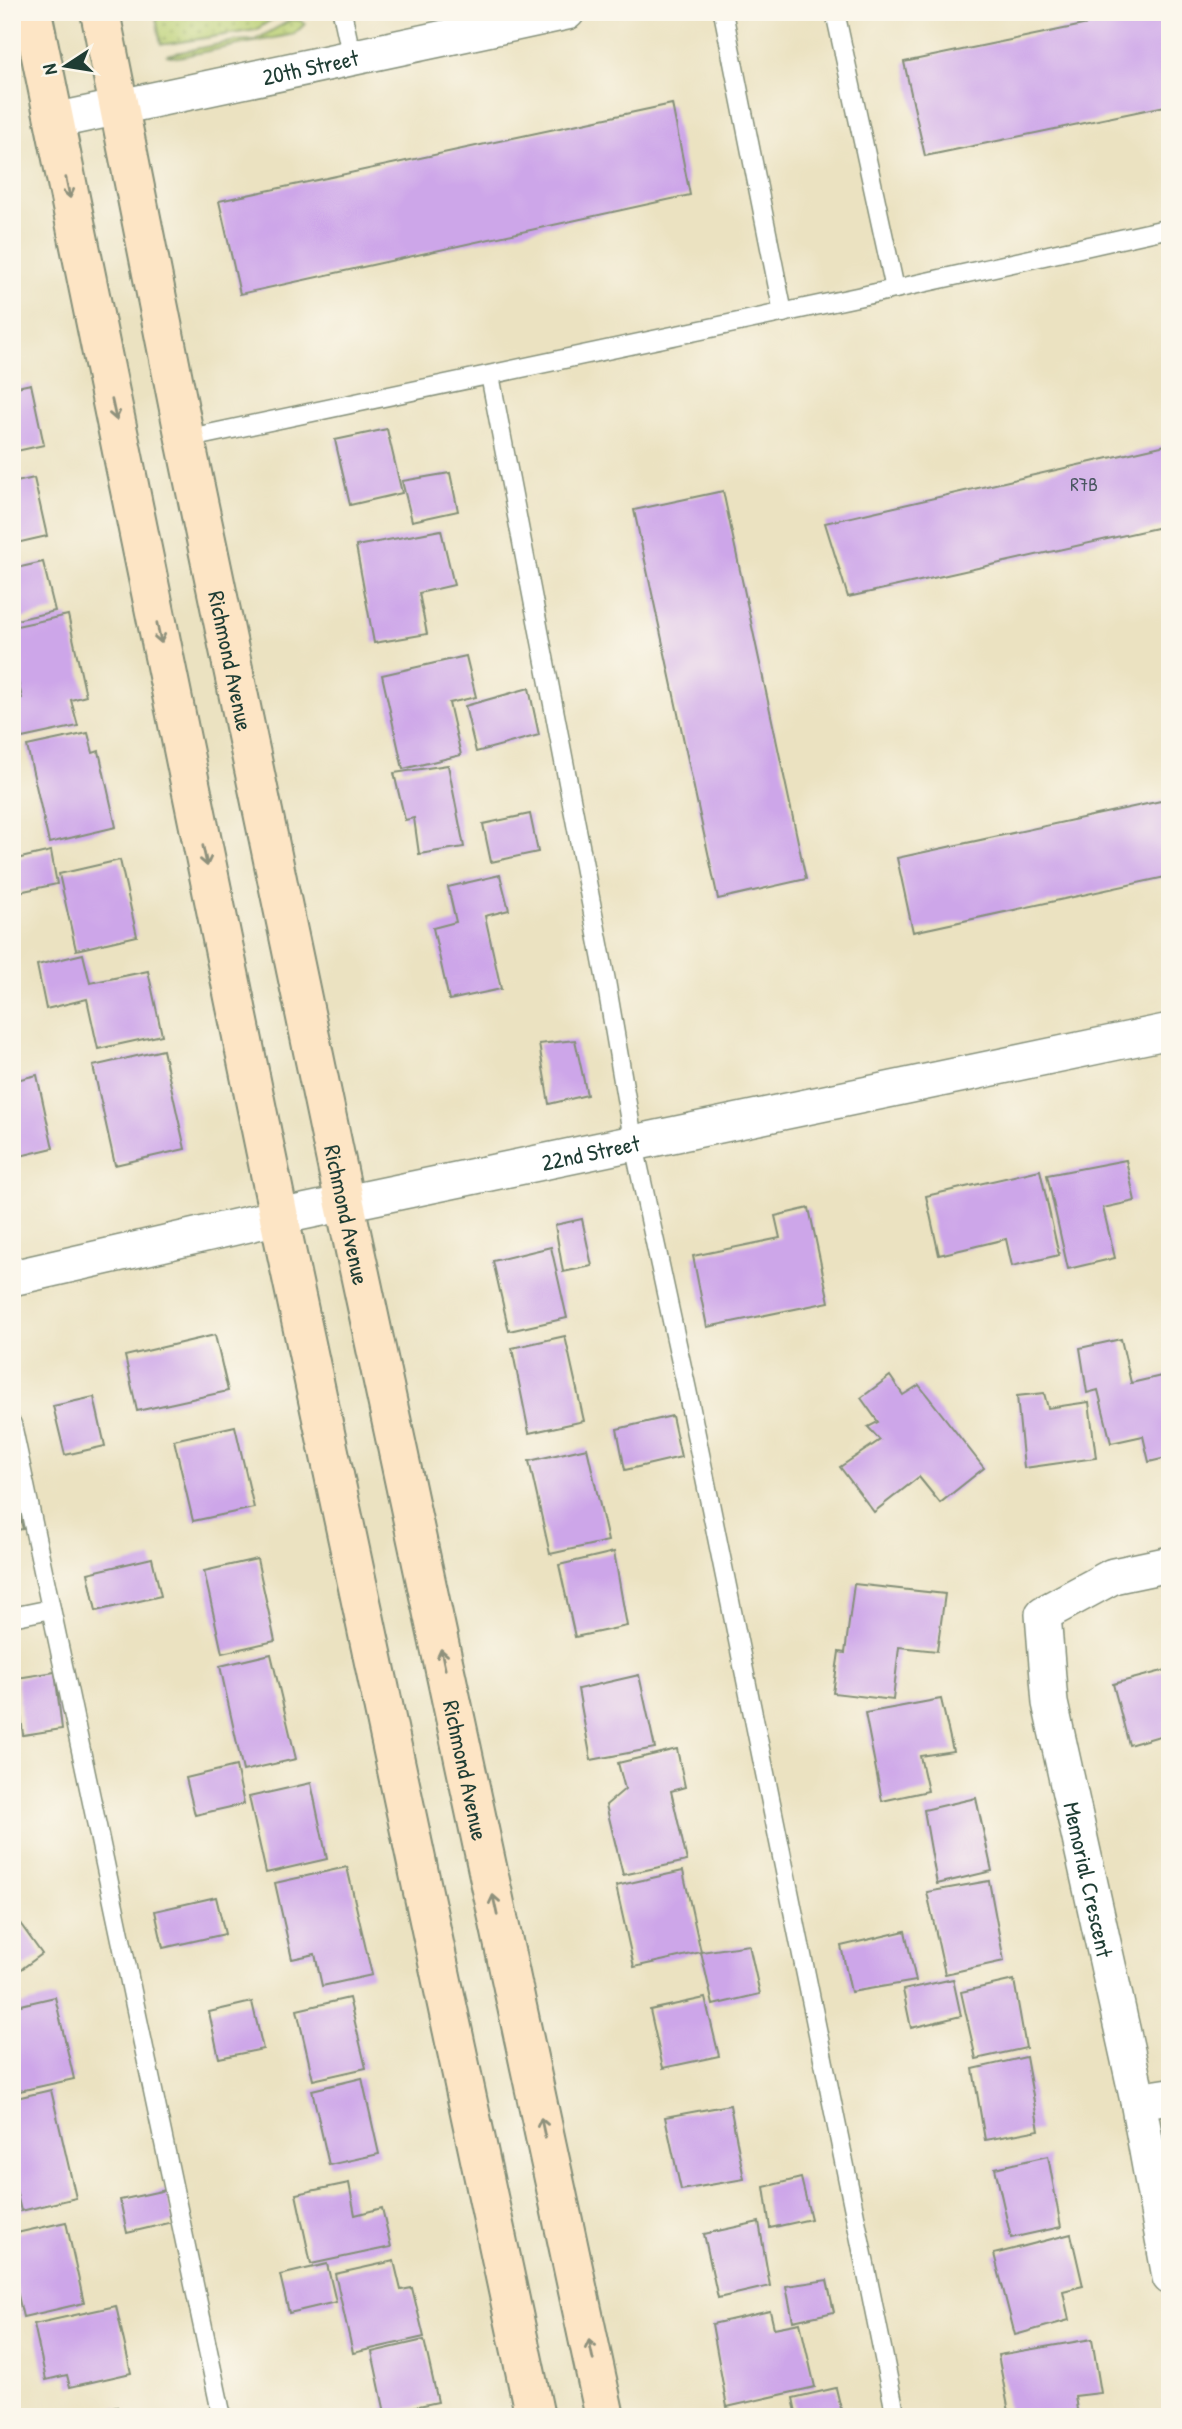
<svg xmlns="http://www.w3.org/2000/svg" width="1182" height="2429" font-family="'Patrick Hand',sans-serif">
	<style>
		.grass { fill: url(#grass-dots); stroke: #6d8654; stroke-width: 2 }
		.building { fill: #cda6e9 }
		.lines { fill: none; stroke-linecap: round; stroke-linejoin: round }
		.service-casing { stroke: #85907a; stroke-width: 21 }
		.minor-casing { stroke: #85907a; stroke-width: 38 }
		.secondary-casing { stroke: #85907a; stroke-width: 42 }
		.service { stroke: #fff; stroke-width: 18 }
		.minor { stroke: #fff; stroke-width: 35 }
		.secondary { stroke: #fde5c5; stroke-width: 38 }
		.oneway { stroke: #8e917c }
		.labels { text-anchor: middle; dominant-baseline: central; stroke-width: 6; stroke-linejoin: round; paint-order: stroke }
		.number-label { font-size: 19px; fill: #4a5761 }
		.street-label { font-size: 23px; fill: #1f3d34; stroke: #fbf7ec }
	</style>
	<defs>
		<pattern id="grass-dots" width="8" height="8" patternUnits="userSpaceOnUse" patternTransform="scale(1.75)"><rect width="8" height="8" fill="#bbd074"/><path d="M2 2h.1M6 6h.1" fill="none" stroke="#97aa60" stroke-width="1.8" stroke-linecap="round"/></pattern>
	</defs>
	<rect width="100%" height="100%" fill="#fbf7ec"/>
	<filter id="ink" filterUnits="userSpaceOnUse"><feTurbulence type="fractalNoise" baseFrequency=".0143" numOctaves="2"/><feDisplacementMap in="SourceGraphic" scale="14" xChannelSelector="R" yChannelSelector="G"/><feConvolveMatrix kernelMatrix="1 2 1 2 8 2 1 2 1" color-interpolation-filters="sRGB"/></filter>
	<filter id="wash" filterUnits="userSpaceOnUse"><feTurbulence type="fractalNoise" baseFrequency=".00686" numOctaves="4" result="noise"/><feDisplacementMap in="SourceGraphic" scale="28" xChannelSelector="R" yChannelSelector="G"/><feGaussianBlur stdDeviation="1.57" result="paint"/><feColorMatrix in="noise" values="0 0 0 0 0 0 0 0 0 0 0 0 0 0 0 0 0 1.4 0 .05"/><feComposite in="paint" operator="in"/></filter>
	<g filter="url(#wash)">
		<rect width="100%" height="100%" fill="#ebe2c1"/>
		<!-- grass -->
		<g class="grass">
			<polygon points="155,12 236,12 238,17 261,12 283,12 256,30 167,44 161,44"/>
			<polygon points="291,20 299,20 305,24 294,34 178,57 166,55 235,41 255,40"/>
		</g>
		<g id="blocks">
			<!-- building -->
			<g class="building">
				<polygon points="1146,12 1170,12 1170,105 925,156 904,62"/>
				<polygon points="672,104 690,195 240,294 219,201"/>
				<polygon points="31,384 44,445 12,452 12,388"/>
				<polygon points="387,429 402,493 350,505 335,440"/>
				<polygon points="1170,444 1170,525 848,597 825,523"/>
				<polygon points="450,473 458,511 412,521 402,481"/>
				<polygon points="34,478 47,536 12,544 12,483"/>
				<polygon points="723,491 806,879 718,899 634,510"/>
				<polygon points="441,530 454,585 419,593 427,634 374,643 356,546"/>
				<polygon points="43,562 55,611 12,621 12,569"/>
				<polygon points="68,615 86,696 71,700 78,726 22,738 13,701 22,698 12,656 12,627"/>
				<polygon points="466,656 476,697 449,703 461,755 403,769 382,675"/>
				<polygon points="529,688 539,735 476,752 465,706"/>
				<polygon points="88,733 93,753 99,751 116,827 49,843 27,746"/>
				<polygon points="448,765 464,847 419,854 414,818 405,820 394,773"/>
				<polygon points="1170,799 1170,876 913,932 897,858"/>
				<polygon points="530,814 538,852 491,862 483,824"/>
				<polygon points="51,851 57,884 14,893 12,860"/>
				<polygon points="120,860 137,936 76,950 59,874"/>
				<polygon points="500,875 509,910 485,916 501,989 449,1000 433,928 456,922 448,887"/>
				<polygon points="83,954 90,983 148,971 162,1035 98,1049 87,999 46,1009 37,965"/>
				<polygon points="575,1040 587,1095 549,1104 539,1044"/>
				<polygon points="163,1050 185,1149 115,1165 93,1066"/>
				<polygon points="37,1075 53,1148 12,1158 12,1081"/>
				<polygon points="1126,1160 1135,1201 1103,1208 1115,1258 1068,1269 1047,1175"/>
				<polygon points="1040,1170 1059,1255 1012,1266 1006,1239 939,1255 926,1196"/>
				<polygon points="809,1208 829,1302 707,1327 693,1256 780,1238 775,1216"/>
				<polygon points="582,1219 592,1266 563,1272 555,1225"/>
				<polygon points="551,1247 567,1318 509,1331 493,1261"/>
				<polygon points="215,1335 228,1391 137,1411 125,1356"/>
				<polygon points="565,1336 584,1421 529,1433 512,1348"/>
				<polygon points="1121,1339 1131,1383 1170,1374 1170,1457 1149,1462 1143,1436 1111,1443 1098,1390 1087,1393 1080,1348"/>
				<polygon points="890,1376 903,1395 919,1385 984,1468 940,1503 919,1477 874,1512 840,1467 880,1440 868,1427 878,1422 861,1398"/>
				<polygon points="1044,1393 1048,1408 1089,1402 1096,1458 1024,1468 1017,1396"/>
				<polygon points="94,1397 105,1446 65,1455 53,1406"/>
				<polygon points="672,1416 681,1457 625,1470 617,1429"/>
				<polygon points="235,1426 254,1508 193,1521 174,1440"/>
				<polygon points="587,1448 608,1541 550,1554 529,1461"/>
				<polygon points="12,1485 23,1529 12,1531"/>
				<polygon points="614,1552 627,1626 575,1637 559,1565"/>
				<polygon points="152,1558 161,1596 96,1611 88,1573"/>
				<polygon points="257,1559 275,1641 222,1653 204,1571"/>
				<polygon points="854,1584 945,1594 937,1651 899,1647 893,1700 833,1693 839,1652 845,1653"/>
				<polygon points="271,1654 296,1759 243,1771 220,1666"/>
				<polygon points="1170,1669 1170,1733 1129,1745 1113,1684"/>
				<polygon points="55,1672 62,1729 23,1735 17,1678"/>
				<polygon points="639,1675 655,1748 591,1760 578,1689"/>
				<polygon points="941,1699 953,1751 920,1756 928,1791 882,1801 865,1713"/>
				<polygon points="677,1749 685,1787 671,1791 687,1861 623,1875 606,1805 625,1789 618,1763"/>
				<polygon points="236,1766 244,1804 195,1815 186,1778"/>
				<polygon points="311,1783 327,1859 266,1873 249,1797"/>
				<polygon points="976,1798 992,1871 937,1884 924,1810"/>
				<polygon points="347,1867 372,1975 322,1986 315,1954 292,1959 275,1883"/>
				<polygon points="683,1871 701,1952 634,1967 616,1886"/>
				<polygon points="989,1881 1004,1961 945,1974 927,1892"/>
				<polygon points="216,1897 225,1934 163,1948 155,1911"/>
				<polygon points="12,1912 42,1954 12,1976"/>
				<polygon points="905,1931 916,1981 851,1992 841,1946"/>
				<polygon points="749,1945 760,1994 713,2005 701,1952"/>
				<polygon points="953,1979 961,2016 911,2028 903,1990"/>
				<polygon points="1014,1980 1026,2048 976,2059 961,1992"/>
				<polygon points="55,1997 74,2079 15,2092 12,2080 12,2007"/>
				<polygon points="349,1998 366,2068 313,2080 297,2010"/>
				<polygon points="705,1998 719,2056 663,2068 650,2010"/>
				<polygon points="252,2002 263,2049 219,2058 209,2012"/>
				<polygon points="1026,2057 1039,2130 985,2140 973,2069"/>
				<polygon points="362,2078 379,2154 329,2165 312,2090"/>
				<polygon points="51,2090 76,2198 21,2211 12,2174 12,2099"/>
				<polygon points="730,2105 744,2179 681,2190 665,2117"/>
				<polygon points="1048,2156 1061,2227 1011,2238 995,2168"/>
				<polygon points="801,2178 811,2219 770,2228 764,2187"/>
				<polygon points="349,2183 355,2215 382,2208 391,2247 311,2264 296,2194"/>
				<polygon points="166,2190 173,2222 127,2233 120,2200"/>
				<polygon points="66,2222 84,2303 23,2317 12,2269 12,2234"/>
				<polygon points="759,2222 770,2286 718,2298 704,2234"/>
				<polygon points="1071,2234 1083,2286 1063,2291 1069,2320 1015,2335 994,2254"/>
				<polygon points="394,2261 401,2290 412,2288 424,2337 353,2353 335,2274"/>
				<polygon points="327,2264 336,2302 289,2313 280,2275"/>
				<polygon points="827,2280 834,2312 793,2321 786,2286"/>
				<polygon points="116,2306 131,2373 70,2387 67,2375 46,2380 34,2324"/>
				<polygon points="770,2311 774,2328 800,2323 815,2387 727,2407 712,2324"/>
				<polygon points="1092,2339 1101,2393 1075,2396 1078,2417 1010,2417 998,2355"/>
				<polygon points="424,2340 438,2402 385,2413 372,2352"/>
				<polygon points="836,2388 843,2417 797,2417 793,2398"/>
				<polygon points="117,2407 119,2417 77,2417 77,2416"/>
				<polygon points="379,2412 380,2417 362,2417 362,2416"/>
			</g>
		</g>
	</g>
	<g filter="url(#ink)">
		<use href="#blocks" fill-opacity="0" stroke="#85907a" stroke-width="2"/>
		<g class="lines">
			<!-- service casing -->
			<g class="service-casing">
				<g id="service">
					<polyline points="342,12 352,58"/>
					<polyline points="723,12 783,313"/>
					<polyline points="835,12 895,289"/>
					<polyline points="490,375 606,981 634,1145 687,1390 896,2417"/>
					<polyline points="185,439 895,289 1170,228"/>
					<polyline points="12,1424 222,2417"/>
					<polyline points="12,1617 51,1609"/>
				</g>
			</g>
			<!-- minor casing -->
			<g class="minor-casing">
				<g id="minor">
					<path id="s1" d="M54,121l513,-109"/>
					<path id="s2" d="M12,1278l267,-61 891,-186"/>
					<path id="s3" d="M1170,1564l-57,12 -70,38 7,89 88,398 32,176"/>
					<polyline points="1138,2101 1170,2096"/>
				</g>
			</g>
			<!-- secondary casing -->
			<g class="secondary-casing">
				<g id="secondary">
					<polyline points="32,12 279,1217 535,2417"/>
					<path id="s4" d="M100,12l85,427 160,765 260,1213"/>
				</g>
			</g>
			<!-- service -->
			<use href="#service" class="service"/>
			<!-- minor -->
			<use href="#minor" class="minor"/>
			<!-- secondary -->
			<use href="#secondary" class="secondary"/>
		</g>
		<!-- one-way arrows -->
		<defs><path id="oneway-shaft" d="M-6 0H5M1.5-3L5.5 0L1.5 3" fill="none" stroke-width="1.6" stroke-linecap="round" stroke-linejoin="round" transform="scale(1.75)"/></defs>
		<g class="oneway">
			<use href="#oneway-shaft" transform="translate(68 188) rotate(78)"/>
			<use href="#oneway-shaft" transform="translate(114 410) rotate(78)"/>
			<use href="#oneway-shaft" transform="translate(159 633) rotate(78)"/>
			<use href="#oneway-shaft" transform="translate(205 856) rotate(78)"/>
			<use href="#oneway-shaft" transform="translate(443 1659) rotate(-102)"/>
			<use href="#oneway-shaft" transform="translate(495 1905) rotate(-102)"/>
			<use href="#oneway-shaft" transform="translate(543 2128) rotate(-102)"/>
			<use href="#oneway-shaft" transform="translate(591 2350) rotate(-102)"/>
		</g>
	</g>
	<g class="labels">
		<!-- number labels -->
		<g class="number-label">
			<text x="1084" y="484">R7B</text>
		</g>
		<!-- street labels -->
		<g class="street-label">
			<text stroke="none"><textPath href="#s1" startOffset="262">20th Street</textPath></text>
			<text stroke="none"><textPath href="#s4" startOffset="662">Richmond Avenue</textPath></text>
			<text stroke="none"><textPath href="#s2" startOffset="592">22nd Street</textPath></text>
			<text stroke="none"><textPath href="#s4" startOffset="1228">Richmond Avenue</textPath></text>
			<text stroke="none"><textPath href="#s4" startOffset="1796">Richmond Avenue</textPath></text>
			<text stroke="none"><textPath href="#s3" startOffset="408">Memorial Crescent</textPath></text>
		</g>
	</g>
	<!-- margin -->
	<rect width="1182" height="2429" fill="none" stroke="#fbf7ec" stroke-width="42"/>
	<!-- north arrow -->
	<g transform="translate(66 66) rotate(258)" stroke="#fbf7ec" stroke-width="5" paint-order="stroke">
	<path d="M0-5L12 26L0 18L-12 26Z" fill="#1f3d34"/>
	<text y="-10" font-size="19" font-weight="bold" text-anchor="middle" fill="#1f3d34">N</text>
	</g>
</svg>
